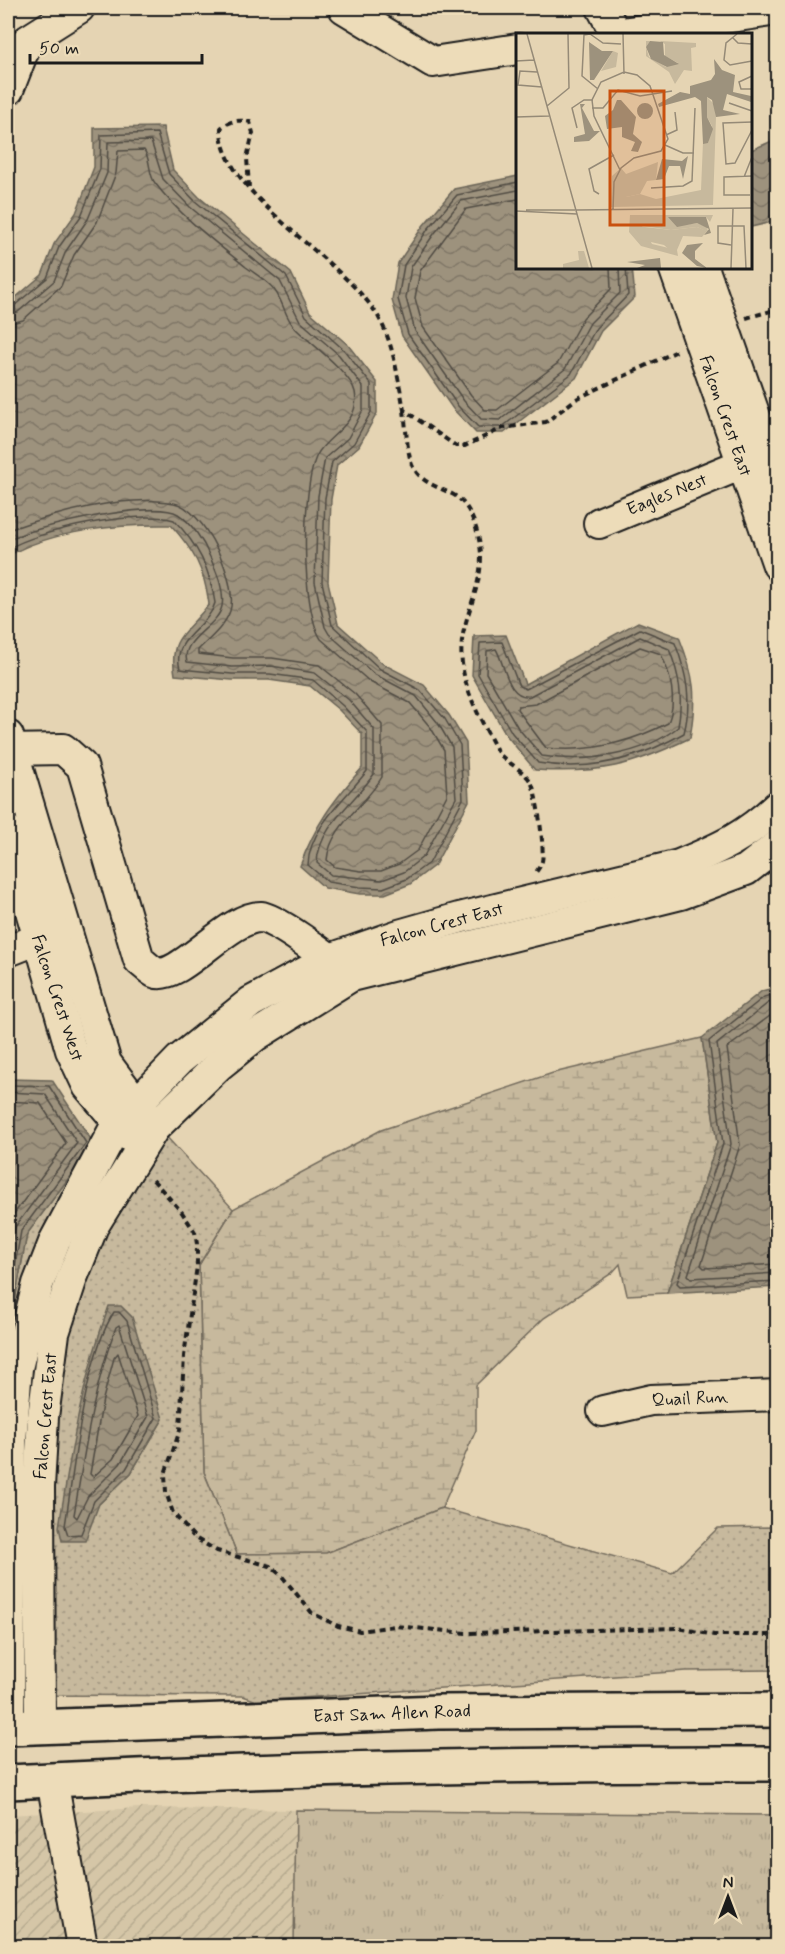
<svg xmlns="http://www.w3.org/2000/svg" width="785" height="1954" font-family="Mynerve,sans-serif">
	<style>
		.industrial { fill: url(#industrial-furrows) }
		.grass { fill: url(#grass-tufts); stroke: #726a5c; stroke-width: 1.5 }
		.wetland { fill: url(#wetland-marsh); stroke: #726a5c; stroke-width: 1.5 }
		.park { fill: url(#park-dots); stroke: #726a5c; stroke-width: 1.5; fill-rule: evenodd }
		.water { fill: url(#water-waves); stroke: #696356; stroke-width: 1.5 }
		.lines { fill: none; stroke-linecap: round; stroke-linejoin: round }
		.shore { stroke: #504b43; stroke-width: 1.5 }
		.minor-casing { stroke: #1c1c1c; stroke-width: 34 }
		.major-casing { stroke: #1c1c1c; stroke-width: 38 }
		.path { stroke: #1c1c1c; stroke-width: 4; stroke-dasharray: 6 4.5; stroke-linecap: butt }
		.minor { stroke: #eddcb9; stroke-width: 30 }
		.major { stroke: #eddcb9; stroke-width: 33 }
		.labels { text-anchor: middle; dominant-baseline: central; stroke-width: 6; stroke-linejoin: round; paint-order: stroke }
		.street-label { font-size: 18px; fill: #1c1c1c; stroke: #eddcb9 }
		.inset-road { fill: none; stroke: #958a77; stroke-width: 1.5 }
		.view { fill: #c9500e; fill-opacity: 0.15; stroke: #c9500e; stroke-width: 3 }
		.inset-edge { fill: none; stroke: #1c1c1c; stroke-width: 3 }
	</style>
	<defs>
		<pattern id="industrial-furrows" width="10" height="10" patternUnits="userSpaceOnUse" patternTransform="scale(1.5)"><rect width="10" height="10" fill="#d5c6a7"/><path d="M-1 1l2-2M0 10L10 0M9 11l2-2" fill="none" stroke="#b6aa8f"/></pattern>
		<pattern id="grass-tufts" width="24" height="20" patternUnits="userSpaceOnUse" patternTransform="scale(1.5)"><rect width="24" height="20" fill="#c7b99d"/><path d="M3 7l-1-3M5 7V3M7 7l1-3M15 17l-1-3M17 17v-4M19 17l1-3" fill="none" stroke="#aa9e87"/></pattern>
		<pattern id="wetland-marsh" width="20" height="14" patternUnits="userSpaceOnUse" patternTransform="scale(1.5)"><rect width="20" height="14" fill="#c7b99d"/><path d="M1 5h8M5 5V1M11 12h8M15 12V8" fill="none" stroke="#aa9e87"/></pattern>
		<pattern id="park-dots" width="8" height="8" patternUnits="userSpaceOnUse" patternTransform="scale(1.5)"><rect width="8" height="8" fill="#c7b99d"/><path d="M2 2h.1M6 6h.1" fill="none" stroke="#aa9e87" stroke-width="1.8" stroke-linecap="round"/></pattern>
		<pattern id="water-waves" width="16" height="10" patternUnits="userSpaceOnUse" patternTransform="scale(1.5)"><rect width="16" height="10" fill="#9d927d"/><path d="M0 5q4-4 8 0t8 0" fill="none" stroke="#7f7666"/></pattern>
	</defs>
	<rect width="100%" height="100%" fill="#e5d4b3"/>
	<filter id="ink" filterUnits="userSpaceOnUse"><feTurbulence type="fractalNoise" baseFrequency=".0167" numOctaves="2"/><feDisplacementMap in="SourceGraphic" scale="12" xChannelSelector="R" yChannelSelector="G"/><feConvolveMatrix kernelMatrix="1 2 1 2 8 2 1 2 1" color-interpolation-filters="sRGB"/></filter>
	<g filter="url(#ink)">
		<!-- industrial -->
		<polygon class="industrial" points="140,1808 296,1810 294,1946 8,1946 8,1815"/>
		<!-- grass -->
		<polygon class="grass" points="296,1810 777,1815 777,1946 294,1946"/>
		<!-- wetland -->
		<polygon class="wetland" points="702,1038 717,1143 667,1293 627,1295 620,1264 612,1273 544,1318 476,1385 476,1430 442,1508 326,1553 237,1554 204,1472 199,1265 233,1209 381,1130 553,1073"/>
		<!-- park -->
		<path class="park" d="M152,1121l81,88 -34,56 5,207 33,82 89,-1 116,-45 230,65 46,-45 59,-1v143l-91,1 -429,30 -14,-5 -226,-1 -9,-52v-305l19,-104 67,-90zM163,1419l-32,54 -32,31z"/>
		<!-- water -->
		<g class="water">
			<path d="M163,127l10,43 26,27 92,76 19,39 38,33 29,37v31l-18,33 -22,19 -6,34 -3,83 10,42 45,40 41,21 25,30 17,28 3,58 -34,64 -25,19 -25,10h-25l-35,-6 -25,-22c15,-41 33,-65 62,-98v-34l-23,-24 -29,-24 -41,-6h-37l-57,-5c-7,-39 13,-43 34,-71 -5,-36 -15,-53 -38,-79 -51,-1 -119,5 -163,31v-252l34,-29 12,-31 22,-31 18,-46v-39z"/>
			<polygon points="777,139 777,221 751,227 751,150"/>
			<polygon points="518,176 518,267 632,267 635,297 601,331 576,378 504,433 476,433 453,409 402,336 392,300 398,263 423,226 454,189"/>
			<path d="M638,622l41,15c16,40 18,58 11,101 -58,28 -90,36 -155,32l-28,-34 -35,-61 2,-39 32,-1 19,49z"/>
			<polygon points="777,987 777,1287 667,1293 717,1143 702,1038 762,991"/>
			<polygon points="8,1079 52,1080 94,1144 27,1234 8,1338"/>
			<path d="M109,1306h12l11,11 31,102 -32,54 -32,31 -14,37h-23l-3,-14c12,-76 23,-148 50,-221z"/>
		</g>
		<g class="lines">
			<!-- shore -->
			<g class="shore">
				<polyline points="518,182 457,195 428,229 404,265 398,299 408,334 458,406 478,427 502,427 571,374 596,328 628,295 626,267"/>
				<polyline points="518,190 461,201 434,234 411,267 406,298 415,331 464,401 481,419 500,420 565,369 590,323 620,293 619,267"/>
				<polyline points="518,199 466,209 420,271 415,298 423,327 471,395 485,410 497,410 558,363 583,318 611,289 610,267"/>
				<path d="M8,308l6,-2 33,-28 12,-31 22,-31 19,-47 1,-34 56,-2 12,41 26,27 91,75 20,40 38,34 27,34v28l-17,31 -22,19 -7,36 -3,84 10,43 48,44 40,21 25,29 15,26 3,54 -33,63 -23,17 -24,9 -23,-1 -32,-5 -20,-17c1,-37 38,-67 59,-94v-39l-24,-26 -30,-26 -43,-6h-38l-52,-5c-9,-32 28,-40 35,-66 -5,-34 -17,-58 -41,-83 -35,-11 -135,10 -166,29"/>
				<path d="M8,315l10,-3 36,-31 12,-30 22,-32 19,-46 1,-31 43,-1 12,38 27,28 90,74 20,40 39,34 24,32v23l-15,28 -23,20 -7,38 -3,86 10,45 4,7 45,40 42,22 22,27 14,24 4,51 -32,58 -20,16 -22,8 -51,-5 -14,-12c1,-36 39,-62 57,-89v-45l-25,-29 -34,-27 -44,-7 -39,1 -45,-5c-7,-23 31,-35 35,-56 3,-16 -6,-35 -12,-49 -6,-15 -18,-34 -32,-43 -24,-15 -145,13 -170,26"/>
				<path d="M8,324l15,-4 38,-34 13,-31 23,-33 19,-49 2,-22 26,-1c7,9 4,24 11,33 24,32 60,59 91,84 8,6 18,12 25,19 12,11 13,32 25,43 14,14 55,44 59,63 6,32 -28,43 -38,63 -16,33 -16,154 4,184l49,43 40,21 21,25 13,22 3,45 -29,55 -19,14 -18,7h-20l-26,-4 -8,-7c3,-34 39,-55 55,-83v-52l-27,-31 -36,-29 -47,-7h-39l-35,-4v-4c11,-11 27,-24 32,-39 9,-28 -26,-103 -56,-108 -48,-10 -121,11 -166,27"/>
				<path d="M640,629l35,14c12,31 17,58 9,90 -45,26 -95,39 -146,30l-26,-30 -34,-59 2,-31 22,-1 17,44 7,3z"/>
				<path d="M640,637l29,12c11,27 14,49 9,78 -36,29 -93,36 -136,29l-24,-28 -32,-55 1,-22 9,-2c9,15 11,50 34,47z"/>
				<path d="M640,647l21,7c10,21 16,47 7,69 -39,20 -78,30 -122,25l-29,-39 1,-3 18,-2z"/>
				<polyline points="778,993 764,997 709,1041 723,1144 677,1283 680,1286 778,1281"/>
				<polyline points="778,1001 768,1003 717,1044 731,1144 688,1275 691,1278 778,1273"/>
				<polyline points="778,1010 727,1048 740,1145 701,1265 704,1268 778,1264"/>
				<polyline points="8,1085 49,1086 86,1143 21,1231 8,1305"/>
				<polyline points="8,1092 45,1094 77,1143 15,1227 8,1263"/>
				<polyline points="8,1101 40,1103 66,1143 8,1222"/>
				<path d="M114,1312h5l8,9 29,97 -30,51 -32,32 -13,33 -13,1 -3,-9c9,-56 19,-167 49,-214z"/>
				<path d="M119,1325l29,92 -28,47 -32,32 -11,22 -3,-3c11,-64 19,-128 42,-188z"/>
				<polygon points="118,1353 138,1416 113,1459 93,1477 90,1474 103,1399 114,1358"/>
			</g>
			<!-- minor casing -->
			<g class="minor-casing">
				<g id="minor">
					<polyline points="344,8 433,62 518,49"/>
					<polyline points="602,8 616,34"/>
					<polyline points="615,34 778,10"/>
					<polyline points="8,90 27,41 79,8"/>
					<polyline points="674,267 778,565"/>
					<polyline points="703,267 778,482"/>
					<polyline points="599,523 759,457"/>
					<polyline points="8,736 106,1063 147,1118"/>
					<path d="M8,750l55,-1 19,17 57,194c5,4 10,9 15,12 24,11 74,-56 107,-55 14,1 68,41 81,52"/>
					<polyline points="8,831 71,1050 88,1086 131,1137"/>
					<polyline points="8,951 56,932"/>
					<polyline points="603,1411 651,1400 778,1395"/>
					<path d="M9,1728l2,-287 6,-73 21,-84 17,-44 62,-116 62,-64 72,-58 79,-43 69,-24 60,-17 220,-53c41,-17 66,-28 99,-59"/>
					<polyline points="40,1728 39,1487 43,1417 54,1333 72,1278 93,1226 154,1128 219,1065 255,1036 351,976 681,894 746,870 778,845"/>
					<polyline points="52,1780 82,1946"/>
				</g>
			</g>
			<!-- major casing -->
			<g class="major-casing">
				<g id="major">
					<polyline points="8,1728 439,1712 778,1710"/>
					<path d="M8,1782c256,-13 513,-19 770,-18"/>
				</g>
			</g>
			<!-- path -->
			<g class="path">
				<path d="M249,187l-2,-29 6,-25 -3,-11c-11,-3 -21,-1 -29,6 -2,66 128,135 158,190 15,27 19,61 25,92l52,36h9l38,-18 43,-6 30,-23 101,-48"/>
				<polyline points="746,318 778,309"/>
				<path d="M404,410c2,15 3,48 10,59 9,14 24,18 38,25 17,8 25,33 28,51 5,31 -11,60 -17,89 -8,44 15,79 34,117 9,12 26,18 34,31 6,10 14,68 11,79 -1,4 -4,9 -7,12"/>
				<polyline points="153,1180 181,1211 195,1232 197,1244 197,1266 184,1356 180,1430 165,1474 166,1492 173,1513 195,1538 217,1551 270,1566 281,1575 312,1613 338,1626 360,1631 395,1626 466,1633 678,1628 714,1635 778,1635"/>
			</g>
			<!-- minor -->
			<use href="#minor" class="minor"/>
			<!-- major -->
			<use href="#major" class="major"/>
		</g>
	</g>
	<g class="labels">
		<!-- street labels -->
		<g class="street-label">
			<text transform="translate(725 416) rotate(71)">Falcon Crest East</text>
			<text transform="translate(667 495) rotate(-22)">Eagles Nest</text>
			<text transform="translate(442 925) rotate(-15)">Falcon Crest East</text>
			<text transform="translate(57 998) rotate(72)">Falcon Crest West</text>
			<text transform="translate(690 1399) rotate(-3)">Quail Run</text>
			<text transform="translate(46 1416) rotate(-85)">Falcon Crest East</text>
			<text transform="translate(392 1714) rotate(-2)">East Sam Allen Road</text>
		</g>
	</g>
	<!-- overview -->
	<g transform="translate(516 33)">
		<rect width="236" height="236" fill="#e5d4b3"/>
		<path d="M114,182h83l-3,7 -4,-5h-37l8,9 20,-3 10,4 1,5 -11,-5 -26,3 -29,-4 10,18 25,6 1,6 -37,-10 -12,-14z" fill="#c7b99d"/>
		<path d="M130,8h4l-4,6 3,10 17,10 12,-4 -13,-7v-12l-5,-3 36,2v4l-5,1 1,23 -8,-1 -9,14 -6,-12 -23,-16zM97,18l5,2 -2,14 -15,4zM142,129l-2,18 -9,1 -7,13 -14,3v-23zM120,193l35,4 26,-3 10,4 -5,6 -19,-1 -6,14 -5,2 -8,-7 -26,-6 -5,-10zM62,218h6l5,17h-26v-4l16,-4z" fill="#c7b99d"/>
		<path d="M191,64l8,8 1,12 -3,88 -102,2 1,-31 9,-8 5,6v23l14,-3 16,5 45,-9 2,-48 5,1 4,-17 -5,-9z" fill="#c7b99d"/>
		<path d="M134,8l13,1 1,13 15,9 -12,3 -16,-8 -5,-12zM73,9l13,9h11l-19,29h-4zM198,26l8,11 13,5 -2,17 18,4v6l-24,-8 -4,16 17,4 -24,3 -4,-17 -5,-3v20l6,12 -5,14 -5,1 -2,-43 -6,-4 -36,10 -1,-3 22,-12 10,2v-8l21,-6 4,-6zM101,67h4l15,17 -3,17 9,8 -4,10 -7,-1 4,-9 -13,-5v-10l-15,2 -2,-13 8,-6zM121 78a8 8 0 1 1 16 0a8 8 0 1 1-16 0ZM64,71h5l-3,4 12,23h6l-11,10 -15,1v-5l11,-3zM172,123l-5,23 -3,-13h-11l-5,13 -8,1 6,-21 20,2zM152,184h38l5,16 -7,2 5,-6 -12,-6 -20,4zM187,210l-8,8v8l12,9 -10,-2 -15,-13 5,-8zM144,225l1,10h-24l8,-3 -18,-3z" fill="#9d927d"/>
		<path class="inset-road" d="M11,1l65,234M107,1l1,40M221,1l-11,9 -2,17 6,5 22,-4M217,5l5,5 14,1M0,28l18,-1M21,39l-17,-1 -2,14 24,2M236,43l-13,6 2,7h11M82,56l-16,-13 2,-41 6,-1 13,9 18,1M213,70l23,8M31,73l22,-18 -1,-54M76,75h11l15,-18 22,6 32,-5M0,84l33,-1M236,89l-29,1 3,41 9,-1 17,-33M61,95l-5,-20 12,-8h9M150,102l11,-5 -2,-18M149,112l18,8h11M228,144l8,-20M135,155l32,-2 9,-5 3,-73M83,161l-5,-3 -5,-22 25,-14M234,162h-26v-18l28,-1M97,176l1,-27 7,-14 13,-10 27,-7 7,-12 -18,-53 -13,-11 -13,-3 -23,10 -9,18 2,16 26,54M10,177h49M60,177l176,-2M0,178l61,3M215,212l-13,-2v-17h26l2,42M215,235l2,-59"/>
		<path class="view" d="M94,58h54v134h-54z"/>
		<rect width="236" height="236" class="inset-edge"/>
	</g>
	<!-- margin -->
	<rect width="785" height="1954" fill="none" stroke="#eddcb9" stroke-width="30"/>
	<rect x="15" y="15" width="755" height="1924" fill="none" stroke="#1c1c1c" stroke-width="2" filter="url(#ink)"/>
	<!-- north arrow -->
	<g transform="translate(728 1897)" stroke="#eddcb9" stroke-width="4.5" paint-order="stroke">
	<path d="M0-4.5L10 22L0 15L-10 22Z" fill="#1c1c1c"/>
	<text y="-9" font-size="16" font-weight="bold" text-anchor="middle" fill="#1c1c1c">N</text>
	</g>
	<!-- scale -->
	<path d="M30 54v9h172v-9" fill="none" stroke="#1c1c1c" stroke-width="3"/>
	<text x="39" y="54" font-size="18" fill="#1c1c1c" stroke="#eddcb9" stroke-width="4.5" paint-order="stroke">50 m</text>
</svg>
